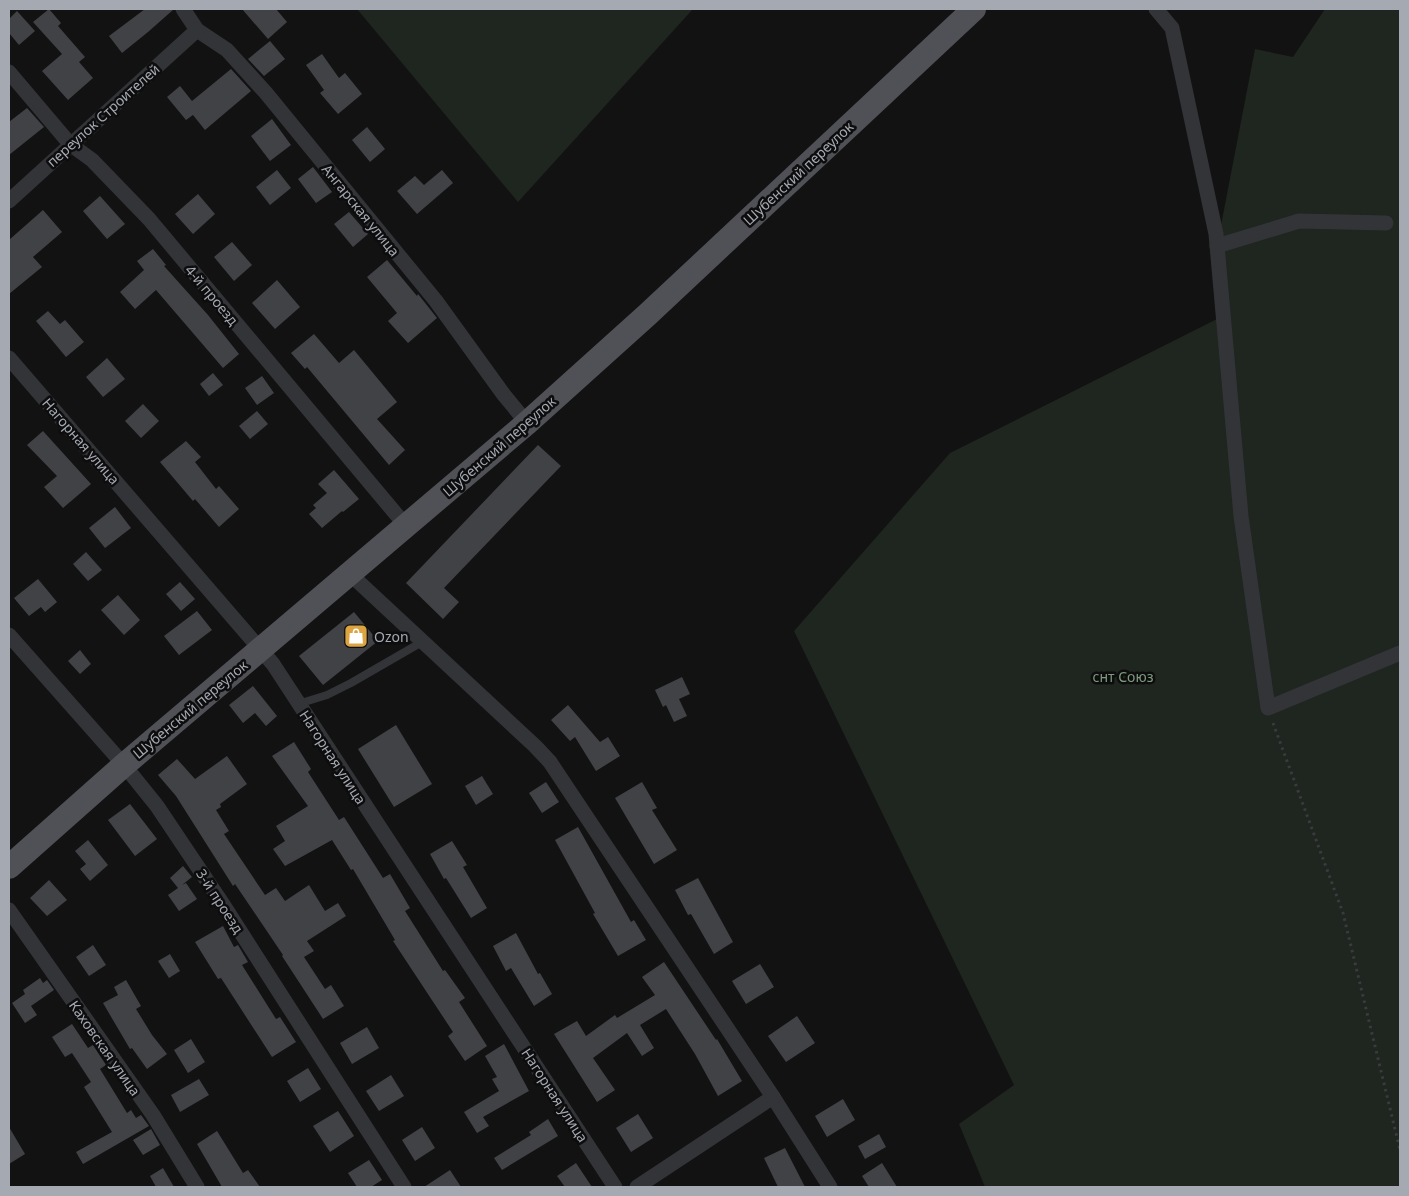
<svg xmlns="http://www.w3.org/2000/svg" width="1409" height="1196" font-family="'Noto Sans',sans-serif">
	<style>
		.green { fill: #1f251f }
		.building { fill: #414246 }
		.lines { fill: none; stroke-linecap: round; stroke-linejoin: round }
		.path { stroke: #3a3b3f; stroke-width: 3; stroke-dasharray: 2.5 4; stroke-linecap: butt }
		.lane { stroke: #333438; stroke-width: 8 }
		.street { stroke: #333438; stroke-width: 15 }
		.primary { stroke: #505156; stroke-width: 24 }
		.labels { text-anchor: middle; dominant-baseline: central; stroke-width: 5; stroke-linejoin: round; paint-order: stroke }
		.street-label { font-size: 14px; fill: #a5a9b2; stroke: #0d0d0e }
		.poi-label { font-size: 14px; fill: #a5a9b2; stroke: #0d0d0e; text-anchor: start }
		.park-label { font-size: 14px; fill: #7e9b7f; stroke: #0d0d0e }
	</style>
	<rect width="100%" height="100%" fill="#121213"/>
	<!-- green -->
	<g class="green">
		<polygon points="357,9 693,9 518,202"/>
		<polygon points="1325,9 1400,9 1400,1187 985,1187 959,1124 1014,1085 794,631 950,453 1223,316 1217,246 1255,49 1293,57"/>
	</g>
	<!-- building -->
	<g class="building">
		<polygon points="49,9 61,23 58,26 85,57 79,62 93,78 68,100 42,71 62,54 33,22"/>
		<polygon points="145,9 174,9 148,32 122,53 109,36"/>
		<polygon points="242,9 276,9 287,22 268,39"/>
		<polygon points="17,11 35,31 19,45 9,33 9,19"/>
		<polygon points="270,41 285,59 264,76 248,59"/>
		<polygon points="322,54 339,78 345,73 362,94 338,114 320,93 324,90 306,65"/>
		<polygon points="231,69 251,91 205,130 193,115 186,120 167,97 180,86 192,101"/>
		<polygon points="27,108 44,127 9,155 9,122"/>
		<polygon points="272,119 291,145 270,161 251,136"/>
		<polygon points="367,127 385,149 370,162 352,140"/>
		<polygon points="313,167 332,192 316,203 298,179"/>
		<polygon points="277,170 291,188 270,205 256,187"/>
		<polygon points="442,170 453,183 417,214 397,191 415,176 424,185"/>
		<polygon points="198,194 215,214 193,234 175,214"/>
		<polygon points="100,196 125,224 107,239 83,211"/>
		<polygon points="43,210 62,232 33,257 42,267 9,294 9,240"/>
		<polygon points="349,212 368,234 353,247 334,224"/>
		<polygon points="232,242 252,265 234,281 214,257"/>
		<polygon points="153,249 166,265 164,266 208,315 239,354 223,368 156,290 135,309 120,292 144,270 137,261"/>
		<polygon points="387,260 417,296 418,294 437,318 408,343 388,321 397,313 367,277"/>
		<polygon points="277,280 300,307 275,329 252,303"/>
		<polygon points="48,311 60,324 65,320 84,342 66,357 36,321"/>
		<polygon points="314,334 339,363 354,350 397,402 377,419 405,450 389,465 307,367 305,369 291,353"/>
		<polygon points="107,358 125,379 103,397 86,377"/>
		<polygon points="213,373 223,385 209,396 200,384"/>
		<polygon points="262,376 274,393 257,405 245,388"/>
		<polygon points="143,404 159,421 141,438 125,421"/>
		<polygon points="257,411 268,424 250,439 239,426"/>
		<polygon points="43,431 91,484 63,508 44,487 57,476 27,445"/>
		<polygon points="186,441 201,457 195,462 216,489 219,486 239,509 219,527 195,499 193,501 160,462"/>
		<polygon points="538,445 561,466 444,588 459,602 443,619 406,583"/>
		<polygon points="334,470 359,499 343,512 342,511 322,528 309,514 316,508 313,505 327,493 318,484"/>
		<polygon points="115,507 131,528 105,548 89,528"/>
		<polygon points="86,552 102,570 88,581 73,564"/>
		<polygon points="38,579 57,602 45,612 41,607 29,616 14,598"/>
		<polygon points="180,582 195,599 181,611 166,594"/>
		<polygon points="118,595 140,620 124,635 101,610"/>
		<polygon points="197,611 212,630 179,655 164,636"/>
		<polygon points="354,612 378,641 323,685 299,656"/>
		<polygon points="80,650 91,664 80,674 68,661"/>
		<polygon points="682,677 690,694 679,699 687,716 674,722 666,705 663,707 655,690"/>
		<polygon points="253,686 277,716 266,726 255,713 243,723 229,705"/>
		<polygon points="568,705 600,742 608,737 620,756 596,771 575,737 570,741 551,720"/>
		<polygon points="396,725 432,784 394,807 358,749"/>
		<polygon points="294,742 311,769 308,772 339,820 344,817 383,878 390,874 410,908 405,911 443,971 445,970 465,998 459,1002 487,1046 465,1061 448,1036 453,1032 393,941 395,940 353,869 351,870 332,840 285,866 273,849 285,841 276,826 308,806 272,756"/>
		<polygon points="227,756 247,784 220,804 221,807 216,810 229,831 224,834 265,895 276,888 285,901 309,885 325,911 338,903 346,916 307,941 314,951 304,957 325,989 331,985 344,1006 323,1019 282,956 283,955 235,884 233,886 176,796 158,775 177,759 195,779"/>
		<polygon points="482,776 493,794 476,805 465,786"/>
		<polygon points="546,782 559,802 542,813 529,793"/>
		<polygon points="642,782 657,808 652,810 677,850 654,864 615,798"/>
		<polygon points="130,804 157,839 135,856 108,820"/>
		<polygon points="578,827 631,922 634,920 646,940 618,956 593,914 595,913 555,840"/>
		<polygon points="88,840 108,865 90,881 80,869 86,864 75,851"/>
		<polygon points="452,841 467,865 463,867 487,908 471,918 446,878 444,879 430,854"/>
		<polygon points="183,866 192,877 182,885 186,883 197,899 179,911 168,895 178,888 170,878"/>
		<polygon points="698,878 733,942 714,954 691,914 688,915 675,890"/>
		<polygon points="49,880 67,900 47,916 30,898"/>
		<polygon points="223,926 234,947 238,945 248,962 242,965 276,1019 280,1017 296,1042 272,1057 221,978 218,979 195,942"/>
		<polygon points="516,933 538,974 540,973 552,994 534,1006 511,968 506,971 493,946"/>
		<polygon points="93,945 106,965 89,976 76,957"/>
		<polygon points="170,954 180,971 169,978 158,961"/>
		<polygon points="664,962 716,1040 717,1039 742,1081 718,1096 695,1054 666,1009 640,1025 654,1048 642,1056 627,1033 593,1058 615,1090 597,1102 554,1034 577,1021 586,1036 615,1015 617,1018 655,995 642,977"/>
		<polygon points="760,964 774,987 746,1004 732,981"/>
		<polygon points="40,978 43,983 47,980 54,990 31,1006 37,1015 25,1023 12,1003 25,994 23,990"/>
		<polygon points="126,980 141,1006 136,1009 152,1035 167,1054 147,1069 132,1048 130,1049 103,1003 118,995 114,987"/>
		<polygon points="797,1016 815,1043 786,1062 768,1036"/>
		<polygon points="72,1024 88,1048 93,1045 106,1065 100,1069 127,1113 131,1110 136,1118 141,1115 149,1126 83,1164 76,1152 112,1132 84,1087 91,1082 72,1053 65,1057 52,1037"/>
		<polygon points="367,1027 379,1048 352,1064 340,1043"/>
		<polygon points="191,1039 205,1062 188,1073 174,1050"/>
		<polygon points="504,1044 529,1091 483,1117 489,1126 477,1133 464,1112 499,1091 492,1079 497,1077 485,1056"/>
		<polygon points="308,1068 321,1089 300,1102 287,1081"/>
		<polygon points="391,1075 404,1096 379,1111 366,1091"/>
		<polygon points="199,1079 209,1095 180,1112 171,1095"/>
		<polygon points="843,1099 855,1120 827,1137 815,1116"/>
		<polygon points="338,1111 354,1136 330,1152 313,1126"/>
		<polygon points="638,1114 653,1138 631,1152 616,1128"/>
		<polygon points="548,1119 558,1136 502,1170 494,1158 531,1135 529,1132"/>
		<polygon points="9,1127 25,1154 9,1164"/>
		<polygon points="422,1127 435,1148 415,1161 402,1140"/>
		<polygon points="151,1129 160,1145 143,1155 133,1140"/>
		<polygon points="217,1131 243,1173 248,1170 260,1187 222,1187 197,1144"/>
		<polygon points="879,1134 886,1147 865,1159 858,1146"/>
		<polygon points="785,1148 805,1187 778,1187 764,1158"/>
		<polygon points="369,1160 382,1180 371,1187 357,1187 348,1173"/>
		<polygon points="576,1163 592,1187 565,1187 557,1176"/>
		<polygon points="882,1163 897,1187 869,1187 862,1176"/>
		<polygon points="163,1168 174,1187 156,1187 150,1176"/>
		<polygon points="450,1170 461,1187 424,1187"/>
	</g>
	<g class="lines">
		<!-- path -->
		<polyline class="path" points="1273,723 1343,913 1400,1150"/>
		<!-- lane -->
		<polyline class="lane" points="298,704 327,695 351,683 422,642"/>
		<!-- street -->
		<g class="street">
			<polyline points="183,9 197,30 227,50 266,93 436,301 504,395 527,423"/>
			<polyline points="1156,9 1172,28 1216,234 1241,516 1268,708 1400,653"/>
			<polyline points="9,72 70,144 92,160 149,219 406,526"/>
			<polyline points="9,201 197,30"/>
			<polyline points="1217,246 1299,221 1386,223"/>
			<polyline points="9,358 273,664 615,1187"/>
			<polyline points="350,574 535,746 550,762 773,1097 830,1187"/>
			<polyline points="9,635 124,765 157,806 224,906 404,1187"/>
			<polyline points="9,910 153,1115 197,1187"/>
			<polyline points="637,1187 773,1097"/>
		</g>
		<!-- primary -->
		<polyline class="primary" points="9,867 124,765 527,423 647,315 974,9"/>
	</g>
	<!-- icons -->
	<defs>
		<g id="shop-square" transform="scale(1.25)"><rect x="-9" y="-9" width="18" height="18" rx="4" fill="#dca542" stroke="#0d0d0e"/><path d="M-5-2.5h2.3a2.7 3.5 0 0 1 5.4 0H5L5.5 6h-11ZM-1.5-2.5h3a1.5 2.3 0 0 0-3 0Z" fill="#fff"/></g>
	</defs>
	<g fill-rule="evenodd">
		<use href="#shop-square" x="356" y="636"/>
	</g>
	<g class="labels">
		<!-- street labels -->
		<g class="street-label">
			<text transform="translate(103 115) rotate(-42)">переулок Строителей</text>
			<text transform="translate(798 173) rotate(-43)">Шубенский переулок</text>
			<text transform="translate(361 210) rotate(51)">Ангарская улица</text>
			<text transform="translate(212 295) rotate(50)">4-й проезд</text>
			<text transform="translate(81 441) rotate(49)">Нагорная улица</text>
			<text transform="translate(499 446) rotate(-41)">Шубенский переулок</text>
			<text transform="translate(190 709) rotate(-40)">Шубенский переулок</text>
			<text transform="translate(333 757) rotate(57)">Нагорная улица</text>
			<text transform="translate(220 901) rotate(57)">3-й проезд</text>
			<text transform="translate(105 1048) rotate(55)">Каховская улица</text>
			<text transform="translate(555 1095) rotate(57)">Нагорная улица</text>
		</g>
		<!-- poi labels -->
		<g class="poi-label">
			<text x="374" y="636">Ozon</text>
		</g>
		<!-- park labels -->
		<g class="park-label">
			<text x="1123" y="676">снт Союз</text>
		</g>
	</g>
	<!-- border -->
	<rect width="1409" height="1196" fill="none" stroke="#a5a9b2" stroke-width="20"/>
</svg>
